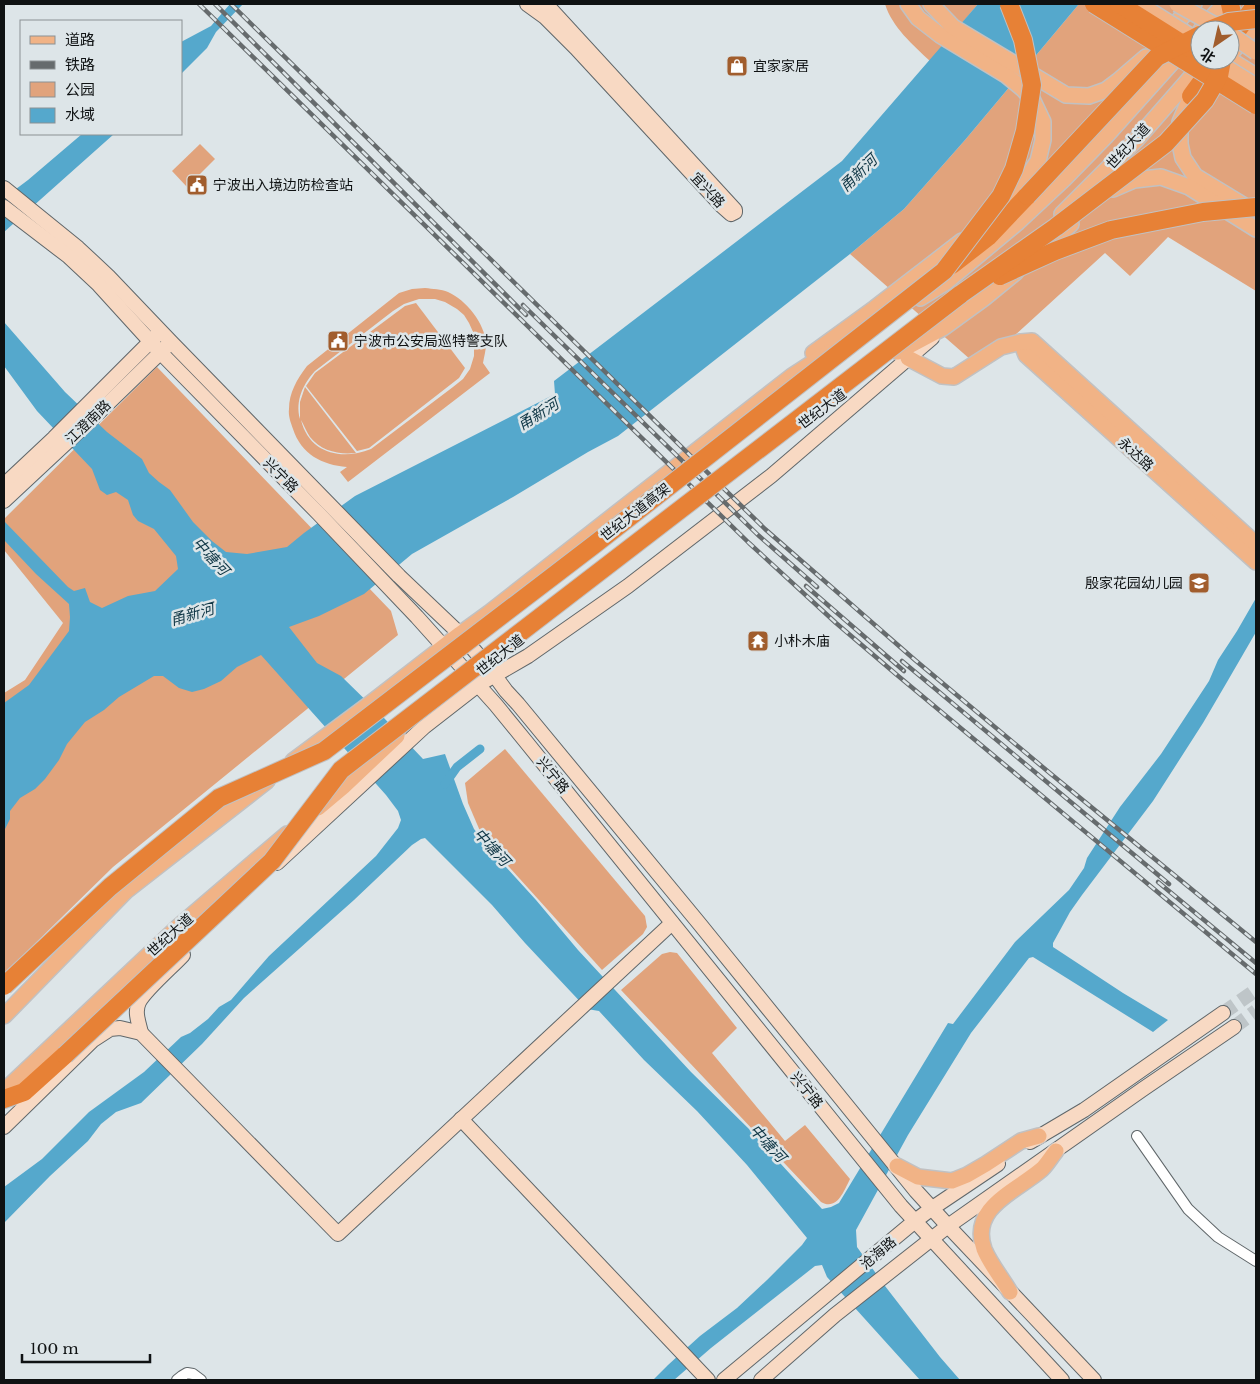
<svg xmlns="http://www.w3.org/2000/svg" width="1260" height="1384" font-family="'Libre Baskerville','Noto Sans SC',serif">
	<style>
		.green { fill: #e1a37c; fill-rule: evenodd }
		.water { fill: #55a8cc }
		.lines { fill: none; stroke-linecap: round; stroke-linejoin: round }
		.canal { stroke: #55a8cc; stroke-width: 9 }
		.secondary-tunnel { stroke: #bec5c8; stroke-width: 14; stroke-dasharray: 14 7; stroke-linecap: butt }
		.street-casing { stroke: #60676a; stroke-width: 12 }
		.secondary-casing { stroke: #60676a; stroke-width: 16 }
		.primary-casing { stroke: #c1c1c2; stroke-width: 18 }
		.highway-casing { stroke: #c1c1c2; stroke-width: 20 }
		.street { stroke: #fff; stroke-width: 10 }
		.secondary { stroke: #f8d9c3; stroke-width: 14 }
		.primary { stroke: #f1b386; stroke-width: 15 }
		.highway { stroke: #e78136; stroke-width: 18 }
		.rail-casing { stroke: #666b6d; stroke-width: 4.5 }
		.rail { stroke: #dde5e8; stroke-width: 2.5; stroke-dasharray: 8; stroke-linecap: butt }
		.primary-bridge-casing { stroke: #c1c1c2; stroke-width: 18; stroke-linecap: butt }
		.highway-bridge-casing { stroke: #c1c1c2; stroke-width: 20; stroke-linecap: butt }
		.primary-bridge { stroke: #f1b386; stroke-width: 15 }
		.highway-bridge { stroke: #e78136; stroke-width: 18 }
		.labels { text-anchor: middle; dominant-baseline: central; stroke-width: 5; stroke-linejoin: round; paint-order: stroke }
		.poi-label { font-size: 14px; fill: #0f1213; stroke: #dde5e8; text-anchor: start }
		.street-label { font-size: 14px; fill: #0f1213; stroke: #dde5e8 }
		.water-label { font-size: 15px; font-style: italic; fill: #0e3544; stroke: #dde5e8 }
	</style>
	<rect width="100%" height="100%" fill="#dde5e8"/>
	<!-- green -->
	<g class="green">
		<path d="M885,4h93l-48,57c-17,-16 -38,-34 -45,-57z"/>
		<path d="M1079,4h177v287l-88,-54 -38,39 -25,-23 -91,83 -43,24 -121,-106 54,-45 61,-69zM1200,30h30v30h-30z"/>
		<polygon points="200,144 215,159 187,187 172,171"/>
		<path d="M425,288c8,1 16,1 23,4 18,8 37,31 38,52 0,6 -2,13 -3,19l7,10 -142,109 -8,-10 7,-5c-25,-2 -46,-13 -54,-38 -2,-6 -5,-13 -4,-20 0,-16 8,-30 18,-43l92,-73 13,-4zM419,299h16l10,3 12,7 7,6 5,8 5,11v22l-4,13 -7,10 -10,8 -82,62c-30,12 -62,4 -70,-29 3,5 5,11 9,17 11,14 29,18 46,16l-51,-66 -5,15v17c-5,-18 3,-35 15,-48l78,-60 11,-7z"/>
		<polygon points="416,303 465,368 459,378 369,448 357,451 306,386 315,373 405,306"/>
		<polygon points="157,367 391,611 398,635 113,867 4,974 4,693 25,680 63,623 4,550 4,519"/>
		<polygon points="505,749 645,916 647,927 643,934 602,970 492,848 480,831 468,803 465,783"/>
		<path d="M670,952l7,1 60,75 -25,25 73,88 20,-16 45,54c-6,12 -13,32 -29,23l-200,-212 41,-36z"/>
	</g>
	<!-- water -->
	<g class="water">
		<polygon points="230,4 243,4 216,32 207,48 181,74 181,42 211,26"/>
		<polygon points="978,4 1079,4 965,140 904,209 850,254 618,436 588,452 513,497 412,554 364,594 319,616 289,627 317,663 341,676 384,718 423,759 445,754 463,804 474,829 495,855 536,900 578,950 691,1072 749,1129 822,1209 831,1207 839,1203 948,1023 953,1024 1015,942 1069,890 1084,868 1087,858 1120,807 1161,754 1209,681 1218,660 1237,631 1256,598 1256,632 1227,682 1203,723 1153,801 1082,895 1070,912 1053,943 1053,947 1123,993 1168,1020 1153,1032 1033,957 1029,958 971,1033 908,1135 856,1230 857,1247 885,1286 940,1357 960,1380 920,1380 827,1277 822,1265 815,1266 711,1348 674,1380 653,1380 668,1365 700,1336 737,1308 767,1280 802,1245 807,1238 747,1165 697,1111 644,1060 599,1011 587,1009 525,943 492,905 425,838 421,839 412,845 354,900 244,998 202,1044 141,1103 116,1112 101,1124 88,1141 50,1176 4,1223 4,1187 42,1159 89,1112 144,1072 181,1037 190,1033 208,1019 219,1007 231,1000 269,956 376,856 398,828 401,820 398,811 386,795 261,655 237,667 221,681 204,689 192,692 179,688 163,676 154,676 119,697 104,710 85,722 67,744 59,760 45,779 35,789 20,798 10,811 10,819 4,831 4,703 29,685 69,631 70,617 69,604 36,574 4,540 4,521 68,587 74,591 85,588 90,602 102,608 128,596 155,591 178,569 176,556 154,529 138,521 133,515 128,500 116,492 107,495 100,490 92,469 37,411 4,366 4,322 65,392 107,432 142,459 149,473 159,482 170,490 193,522 212,541 226,552 247,554 287,547 304,533 355,496 555,394 554,381 842,161"/>
		<polygon points="82,134 114,134 4,232 4,198 28,180"/>
	</g>
	<g class="lines">
		<!-- canal -->
		<polyline class="canal" points="445,784 457,767 480,749"/>
		<!-- secondary-tunnel -->
		<g class="secondary-tunnel">
			<polyline points="1223,1013 1256,990"/>
			<polyline points="1234,1027 1256,1011"/>
		</g>
		<!-- street casing -->
		<g class="street-casing">
			<g id="street">
				<polyline points="1137,1136 1188,1209 1218,1237 1256,1261"/>
				<polyline points="177,1380 182,1376 187,1373 193,1374 201,1380"/>
			</g>
		</g>
		<!-- secondary casing -->
		<g class="secondary-casing">
			<g id="secondary">
				<polyline points="527,4 545,17 576,48 722,206 731,214 735,212 735,210 546,4"/>
				<polyline points="4,188 78,248 108,276 171,342 399,576 460,634 487,665 506,691 518,704 698,922 916,1191 948,1226 1094,1380"/>
				<polyline points="4,207 68,256 99,285 160,352 319,514 417,617 496,705 527,743 901,1206 1062,1380"/>
				<polyline points="4,485 54,438 157,335"/>
				<polyline points="4,501 94,417 166,347"/>
				<polyline points="277,863 424,727 478,685 528,656 628,586 771,476 932,338"/>
				<path d="M141,1033c-2,-10 -7,-21 -2,-31 6,-12 34,-36 44,-47"/>
				<polyline points="461,1119 708,1380"/>
				<polyline points="4,1127 93,1040 110,1029 120,1028 141,1033 338,1234 672,923"/>
				<polyline points="1030,1142 1084,1110 1223,1013"/>
				<polyline points="724,1380 915,1221 931,1209 998,1164"/>
				<polyline points="761,1380 835,1315 948,1226 1143,1089 1234,1027"/>
			</g>
		</g>
		<!-- primary casing -->
		<g class="primary-casing">
			<g id="primary">
				<polyline points="908,4 918,18 940,35 1006,75 1023,89 1032,99 1043,122 1043,140 1038,161 1017,193"/>
				<polyline points="931,4 953,27 1066,95 1089,96 1106,90 1118,81 1146,57"/>
				<polyline points="1201,30 1224,4"/>
				<polyline points="1166,34 1194,4"/>
				<polyline points="1230,54 1256,25"/>
				<polyline points="1230,60 1256,76"/>
				<polyline points="1198,88 1191,96 1180,122 1180,144 1183,158 1195,176 1251,210"/>
				<polyline points="1113,189 1134,180 1161,177 1189,187 1256,229"/>
				<polyline points="1062,214 1136,140 1206,60"/>
				<polyline points="990,218 1025,187"/>
				<polyline points="1034,257 1071,224"/>
				<polyline points="920,298 946,282 1018,222 1064,179 1106,136 1184,49"/>
				<polyline points="1021,342 1026,355 1256,562"/>
				<polyline points="898,352 943,328 983,299 1016,272"/>
				<polyline points="813,353 875,308 962,241"/>
				<polyline points="908,358 942,376 954,377 1001,347 1021,342 1032,341 1256,544"/>
				<polyline points="293,761 371,703 460,634 489,613 792,376 829,352"/>
				<polyline points="318,808 343,787 397,736"/>
				<polyline points="4,1016 126,891 267,781"/>
				<polyline points="4,1091 178,927 287,834"/>
				<polyline points="897,1166 918,1177 952,1181 967,1175 986,1164 1021,1141 1039,1136"/>
				<path d="M1010,1292c-8,-14 -20,-28 -26,-43 -15,-42 33,-58 58,-80 5,-5 9,-12 14,-18"/>
			</g>
		</g>
		<!-- highway casing -->
		<g class="highway-casing">
			<g id="highway">
				<polyline points="1229,30 1232,13 1230,4"/>
				<polyline points="1237,31 1256,4"/>
				<polyline points="1191,96 1216,62"/>
				<polyline points="952,265 988,237 1027,196"/>
				<polyline points="4,1099 24,1092 65,1055"/>
			</g>
		</g>
		<!-- street -->
		<use href="#street" class="street"/>
		<!-- secondary -->
		<use href="#secondary" class="secondary"/>
		<!-- primary -->
		<use href="#primary" class="primary"/>
		<!-- highway -->
		<use href="#highway" class="highway"/>
		<!-- rail casing -->
		<g class="rail-casing">
			<g id="rail">
				<polyline points="199,4 749,543 836,623 897,675 1256,974"/>
				<polyline points="215,4 526,315"/>
				<polyline points="231,4 765,529 915,660 1051,774 1256,942"/>
				<polyline points="523,305 758,535 817,587"/>
				<polyline points="806,586 904,671"/>
				<polyline points="902,661 1169,884"/>
				<polyline points="1158,882 1256,963"/>
			</g>
		</g>
		<!-- rail -->
		<use href="#rail" class="rail"/>
		<!-- primary-bridge casing -->
		<g class="primary-bridge-casing">
			<g id="primary-bridge">
				<polyline points="1139,4 1200,42"/>
				<polyline points="1177,4 1224,30"/>
				<polyline points="1230,34 1256,52"/>
				<polyline points="1214,60 1256,86"/>
			</g>
		</g>
		<!-- highway-bridge casing -->
		<g class="highway-bridge-casing">
			<g id="highway-bridge">
				<polyline points="1094,4 1256,105"/>
				<polyline points="1119,4 1189,48"/>
				<polyline points="1209,30 1229,22 1256,19"/>
				<polyline points="1027,196 1157,57 1200,35"/>
				<polyline points="1000,276 1055,251 1111,230 1203,212 1256,207"/>
				<polyline points="4,986 110,887 219,798 324,751 595,544 944,271 1001,196 1014,169 1025,131 1032,85 1023,40 1009,4"/>
				<polyline points="65,1055 272,861 341,770 961,294 1056,227 1166,143 1205,100 1219,76 1222,60"/>
			</g>
		</g>
		<!-- primary-bridge -->
		<use href="#primary-bridge" class="primary-bridge"/>
		<!-- highway-bridge -->
		<use href="#highway-bridge" class="highway-bridge"/>
	</g>
	<!-- icons -->
	<defs>
		<g id="shop-square" transform="scale(1.125)"><rect x="-9" y="-9" width="18" height="18" rx="4" fill="#a15d2d" stroke="#dde5e8"/><path d="M-5-2.5h2.3a2.7 3.5 0 0 1 5.4 0H5L5.5 6h-11ZM-1.5-2.5h3a1.5 2.3 0 0 0-3 0Z" fill="#fff"/></g>
		<g id="civic-square" transform="scale(1.125)"><rect x="-9" y="-9" width="18" height="18" rx="4" fill="#a15d2d" stroke="#dde5e8"/><path d="M-.6-6.5H3V-4.5H.6V-3L4-1V1h2V6H-6V1h2V-1L-.6-3ZM-1.2 2.5V6h2.4V2.5Z" fill="#fff"/></g>
		<g id="school-square" transform="scale(1.125)"><rect x="-9" y="-9" width="18" height="18" rx="4" fill="#a15d2d" stroke="#dde5e8"/><path d="M0-5L7-2L0 1L-7-2ZM-4 1L0 2.5L4 1V4Q0 6-4 4Z" fill="#fff"/></g>
		<g id="temple-square" transform="scale(1.125)"><rect x="-9" y="-9" width="18" height="18" rx="4" fill="#a15d2d" stroke="#dde5e8"/><path d="M0-6L5-2H3V0L6.5 2.5H4V6H1.5V3h-3V6H-4V2.5H-6.5L-3 0V-2H-5Z" fill="#fff"/></g>
	</defs>
	<g fill-rule="evenodd">
		<use href="#shop-square" x="737" y="66"/>
		<use href="#civic-square" x="197" y="185"/>
		<use href="#civic-square" x="338" y="341"/>
		<use href="#school-square" x="1199" y="583"/>
		<use href="#temple-square" x="758" y="641"/>
	</g>
	<g class="labels">
		<!-- poi labels -->
		<g class="poi-label">
			<text x="753" y="66">宜家家居</text>
			<text x="213" y="185">宁波出入境边防检查站</text>
			<text x="354" y="341">宁波市公安局巡特警支队</text>
			<text x="1183" y="583" text-anchor="end">殷家花园幼儿园</text>
			<text x="774" y="641">小朴木庙</text>
		</g>
		<!-- street labels -->
		<g class="street-label">
			<text transform="translate(1128 146) rotate(-47)">世纪大道</text>
			<text transform="translate(708 190) rotate(47)">宜兴路</text>
			<text transform="translate(822 409) rotate(-37)">世纪大道</text>
			<text transform="translate(88 422) rotate(-44)">江澄南路</text>
			<text transform="translate(1136 454) rotate(42)">永达路</text>
			<text transform="translate(281 475) rotate(45)">兴宁路</text>
			<text transform="translate(635 512) rotate(-38)">世纪大道高架</text>
			<text transform="translate(500 655) rotate(-38)">世纪大道</text>
			<text transform="translate(553 775) rotate(51)">兴宁路</text>
			<text transform="translate(170 935) rotate(-42)">世纪大道</text>
			<text transform="translate(807 1090) rotate(51)">兴宁路</text>
			<text transform="translate(878 1253) rotate(-40)">沧海路</text>
		</g>
		<!-- water labels -->
		<g class="water-label">
			<text transform="translate(858 173) rotate(-44)">甬新河</text>
			<text transform="translate(538 414) rotate(-32)">甬新河</text>
			<text transform="translate(211 556) rotate(47)">中塘河</text>
			<text transform="translate(192 614) rotate(-16)">甬新河</text>
			<text transform="translate(492 847) rotate(47)">中塘河</text>
			<text transform="translate(768 1143) rotate(47)">中塘河</text>
		</g>
	</g>
	<!-- border -->
	<rect width="1260" height="1384" fill="none" stroke="#0f1213" stroke-width="10"/>
	<!-- legend -->
	<rect x="20" y="20" width="162" height="115" fill="#dde5e8" stroke="#8b9193"/>
	<rect x="30" y="36" width="25" height="8" fill="#f1b386" stroke="#8b9193"/>
	<text x="65" y="45" font-size="15" fill="#0f1213">道路</text>
	<rect x="30" y="61" width="25" height="8" fill="#666b6d" stroke="#8b9193"/>
	<text x="65" y="70" font-size="15" fill="#0f1213">铁路</text>
	<rect x="30" y="82" width="25" height="15" fill="#e1a37c" stroke="#8b9193"/>
	<text x="65" y="95" font-size="15" fill="#0f1213">公园</text>
	<rect x="30" y="108" width="25" height="15" fill="#55a8cc" stroke="#8b9193"/>
	<text x="65" y="120" font-size="15" fill="#0f1213">水域</text>
	<!-- north arrow -->
	<g transform="translate(1215 45) rotate(214)"><circle r="24" fill="#dde5e8" stroke="#8b9193"/>
	<path d="M0-4L9 19L0 12L-9 19Z" fill="#a15d2d"/>
	<text y="-8" font-size="14" font-weight="bold" text-anchor="middle" fill="#0f1213">北</text>
	</g>
	<!-- scale -->
	<path d="M22 1354v8h128v-8" fill="none" stroke="#0f1213" stroke-width="2.5"/>
	<text x="30" y="1354" font-size="15" fill="#0f1213" stroke="#dde5e8" stroke-width="4" paint-order="stroke">100 m</text>
</svg>
